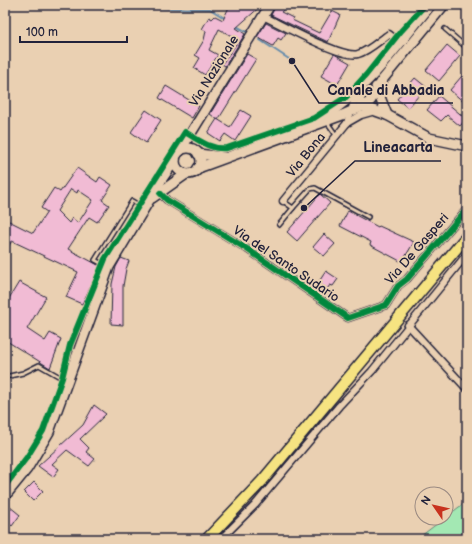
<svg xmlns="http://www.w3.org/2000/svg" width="472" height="544" font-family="'Balsamiq Sans',sans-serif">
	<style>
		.green { fill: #a3e8b3; stroke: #628577 }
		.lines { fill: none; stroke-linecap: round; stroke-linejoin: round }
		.stream { stroke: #688dac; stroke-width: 2 }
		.building { fill: #f1bbd4; stroke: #22223b; fill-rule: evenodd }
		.lane-casing { stroke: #22223b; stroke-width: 6 }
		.street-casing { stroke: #22223b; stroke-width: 9 }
		.secondary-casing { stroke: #22223b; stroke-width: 12 }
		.primary-casing { stroke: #22223b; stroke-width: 13 }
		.lane { stroke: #ead0b2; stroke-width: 3 }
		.street { stroke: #ead0b2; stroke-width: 6 }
		.secondary { stroke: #ead0b2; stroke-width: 9 }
		.primary { stroke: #f6e381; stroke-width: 10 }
		.cycleway-casing { stroke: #ead0b2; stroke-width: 8 }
		.cycleway { stroke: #00873e; stroke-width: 6 }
		.labels { text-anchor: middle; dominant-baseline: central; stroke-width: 4; stroke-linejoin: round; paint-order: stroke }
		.street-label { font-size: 13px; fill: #22223b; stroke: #ead0b2 }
		.leader { fill: none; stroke: #22223b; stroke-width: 1.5 }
		.callout-dot { fill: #22223b; stroke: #ead0b2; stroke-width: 1.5 }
		.callout-label { font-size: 14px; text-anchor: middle; font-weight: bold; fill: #22223b; stroke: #ead0b2; stroke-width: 4; stroke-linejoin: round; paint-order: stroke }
	</style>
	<rect width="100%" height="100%" fill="#ead0b2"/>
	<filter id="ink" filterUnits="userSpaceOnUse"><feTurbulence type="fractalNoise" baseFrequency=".025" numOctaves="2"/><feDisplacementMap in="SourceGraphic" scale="8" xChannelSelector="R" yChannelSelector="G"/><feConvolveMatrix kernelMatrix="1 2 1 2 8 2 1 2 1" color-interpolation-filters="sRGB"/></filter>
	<g filter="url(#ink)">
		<!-- green -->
		<polygon class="green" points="467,501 467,534 455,539 417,539"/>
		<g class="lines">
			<!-- stream -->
			<g class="stream">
				<polyline points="132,6 159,8 210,9 226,19"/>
				<polyline points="236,26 247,32"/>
				<polyline points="260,40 292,61"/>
			</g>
		</g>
		<!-- building -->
		<g class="building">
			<polygon points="230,5 262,5 236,28 245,34 225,66 222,64 239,40 219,29 209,50 218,55 205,75 194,68 200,58 195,55 204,40 206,31 202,29 209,17 212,19 215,16 223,20"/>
			<polygon points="276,5 289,5 281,12 293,18 292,20 319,33 332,11 340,15 328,42 271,15"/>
			<polygon points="266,23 286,33 281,40 278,38 273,46 257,37"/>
			<polygon points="447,45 460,56 439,81 426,70"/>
			<polygon points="247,54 256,59 218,120 210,114"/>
			<polygon points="334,54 350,63 337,85 321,76"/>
			<polygon points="467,70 467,105 450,90"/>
			<polygon points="415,78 426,87 408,108 397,99"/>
			<polygon points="166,86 199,106 192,118 159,98"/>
			<polygon points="439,96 466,119 460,126 447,115 441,121 427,110"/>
			<polygon points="146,110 161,120 146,143 131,132"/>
			<polygon points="241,110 251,116 235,141 225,134 220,141 208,133 217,119 230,127"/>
			<path d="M77,168l20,14 3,-5 12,8 -10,15 7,5 -12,17 -8,-5 -21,32 32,17 -18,38 -16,-7 12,-25 -66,-31 -7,10v-32l28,14 14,-21 -6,-4 13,-20 6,4zM71,189l6,4 1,-3 15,10 -15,23 -6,-5 -3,5 -12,-12z"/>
			<polygon points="320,194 330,203 297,241 287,232"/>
			<polygon points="348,211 378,227 379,226 414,242 402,262 370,245 371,242 340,226"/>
			<polygon points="324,234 335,244 324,256 313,247"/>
			<polygon points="121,258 129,261 126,269 123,286 123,325 111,324 112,284 116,267"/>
			<polygon points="326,271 338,279 333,286 330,285 327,289 318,283"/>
			<polygon points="19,282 46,297 27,329 45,341 50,333 61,339 50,368 5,340 5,305"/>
			<polygon points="94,405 106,414 80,439 89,448 86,452 95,459 89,466 67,450 52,464 59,469 53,477 38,466 83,425"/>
			<polygon points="34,482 43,491 33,501 24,492"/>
			<polygon points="9,506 20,515 12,526 5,520 5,511"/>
		</g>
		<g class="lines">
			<!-- lane casing -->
			<g class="lane-casing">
				<g id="lane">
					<polyline points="445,29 467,48"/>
					<polyline points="327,122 336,135"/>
					<polyline points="283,201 293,208 310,189 315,188 368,217"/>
					<polyline points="279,225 293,208"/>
					<polyline points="108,267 95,260 132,201 142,207"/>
					<polyline points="5,377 23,373 39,365 67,381"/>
				</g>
			</g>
			<!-- street casing -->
			<g class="street-casing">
				<g id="street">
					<path d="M263,16c17,8 79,43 95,38 11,-3 22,-14 31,-20l10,8"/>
					<polyline points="347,123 361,115 375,111"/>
					<polyline points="160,193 167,200 247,249 348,318 386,305 398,286 407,279 467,209"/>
					<polyline points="283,201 347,123 357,93"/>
					<polyline points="408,325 467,389"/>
					<polyline points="221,539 255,505 339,406 372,371 467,254"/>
				</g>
			</g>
			<!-- secondary casing -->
			<g class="secondary-casing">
				<g id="secondary">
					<polyline points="376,87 387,115"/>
					<polyline points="357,92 362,106 387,115 429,138 467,146"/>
					<path d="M323,117c44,-26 75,-73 108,-112"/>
					<circle cx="188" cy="161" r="13"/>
					<polyline points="180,151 270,5"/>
					<polyline points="198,154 224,157"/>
					<polyline points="198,168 345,114 366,105 371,100 383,79 444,5"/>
					<polyline points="152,198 186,174"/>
					<polyline points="5,496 27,469 49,432 109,267 162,179 175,160"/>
				</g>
			</g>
			<!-- primary casing -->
			<g class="primary-casing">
				<polyline id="primary" points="207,539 262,481 467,236"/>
			</g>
			<!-- lane -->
			<use href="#lane" class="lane"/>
			<!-- street -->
			<use href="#street" class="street"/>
			<!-- secondary -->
			<use href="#secondary" class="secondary"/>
			<!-- primary -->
			<use href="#primary" class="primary"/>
			<!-- cycleway casing -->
			<g class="cycleway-casing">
				<g id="cycleway">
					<polyline points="160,193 167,200 247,249 348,318 386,305 398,286 407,279 467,209"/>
					<path d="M5,486l22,-29 16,-26 19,-53 8,-33 35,-86 80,-127c13,8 26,18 42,16l87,-30 32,-21 20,-22 35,-44 24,-26"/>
				</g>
			</g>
			<!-- cycleway -->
			<use href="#cycleway" class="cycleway"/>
		</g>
	</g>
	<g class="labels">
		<!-- street labels -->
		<g class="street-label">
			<text transform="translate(214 71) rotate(-58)">Via Nazionale</text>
			<text transform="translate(306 155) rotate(-51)">Via Bona</text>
			<text transform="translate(417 249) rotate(-49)">Via De Gasperi</text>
			<text transform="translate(286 264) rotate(34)">Via del Santo Sudario</text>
		</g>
	</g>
	<!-- callouts -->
	<path class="leader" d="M292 61L319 103H453M304 208L355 161H441"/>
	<g class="callout-dot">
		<circle cx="292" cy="61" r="4"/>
		<circle cx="304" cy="208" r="4"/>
	</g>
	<g class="callout-label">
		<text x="386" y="95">Canale di Abbadia</text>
		<text x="398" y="152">Lineacarta</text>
	</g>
	<!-- margin -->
	<rect width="472" height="544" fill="none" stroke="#ead0b2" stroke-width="20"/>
	<rect x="10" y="10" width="452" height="524" fill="none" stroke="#22223b" stroke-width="1.5" filter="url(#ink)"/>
	<!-- north arrow -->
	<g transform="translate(434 506) rotate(304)"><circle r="19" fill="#ead0b2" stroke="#9a8a82"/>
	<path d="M0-3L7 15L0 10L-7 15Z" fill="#c8321e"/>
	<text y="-6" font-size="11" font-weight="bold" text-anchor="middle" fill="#22223b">N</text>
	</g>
	<!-- scale -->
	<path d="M20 36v6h107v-6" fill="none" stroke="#22223b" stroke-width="2"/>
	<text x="26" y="36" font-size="12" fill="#22223b" stroke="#ead0b2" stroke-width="3" paint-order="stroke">100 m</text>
</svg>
